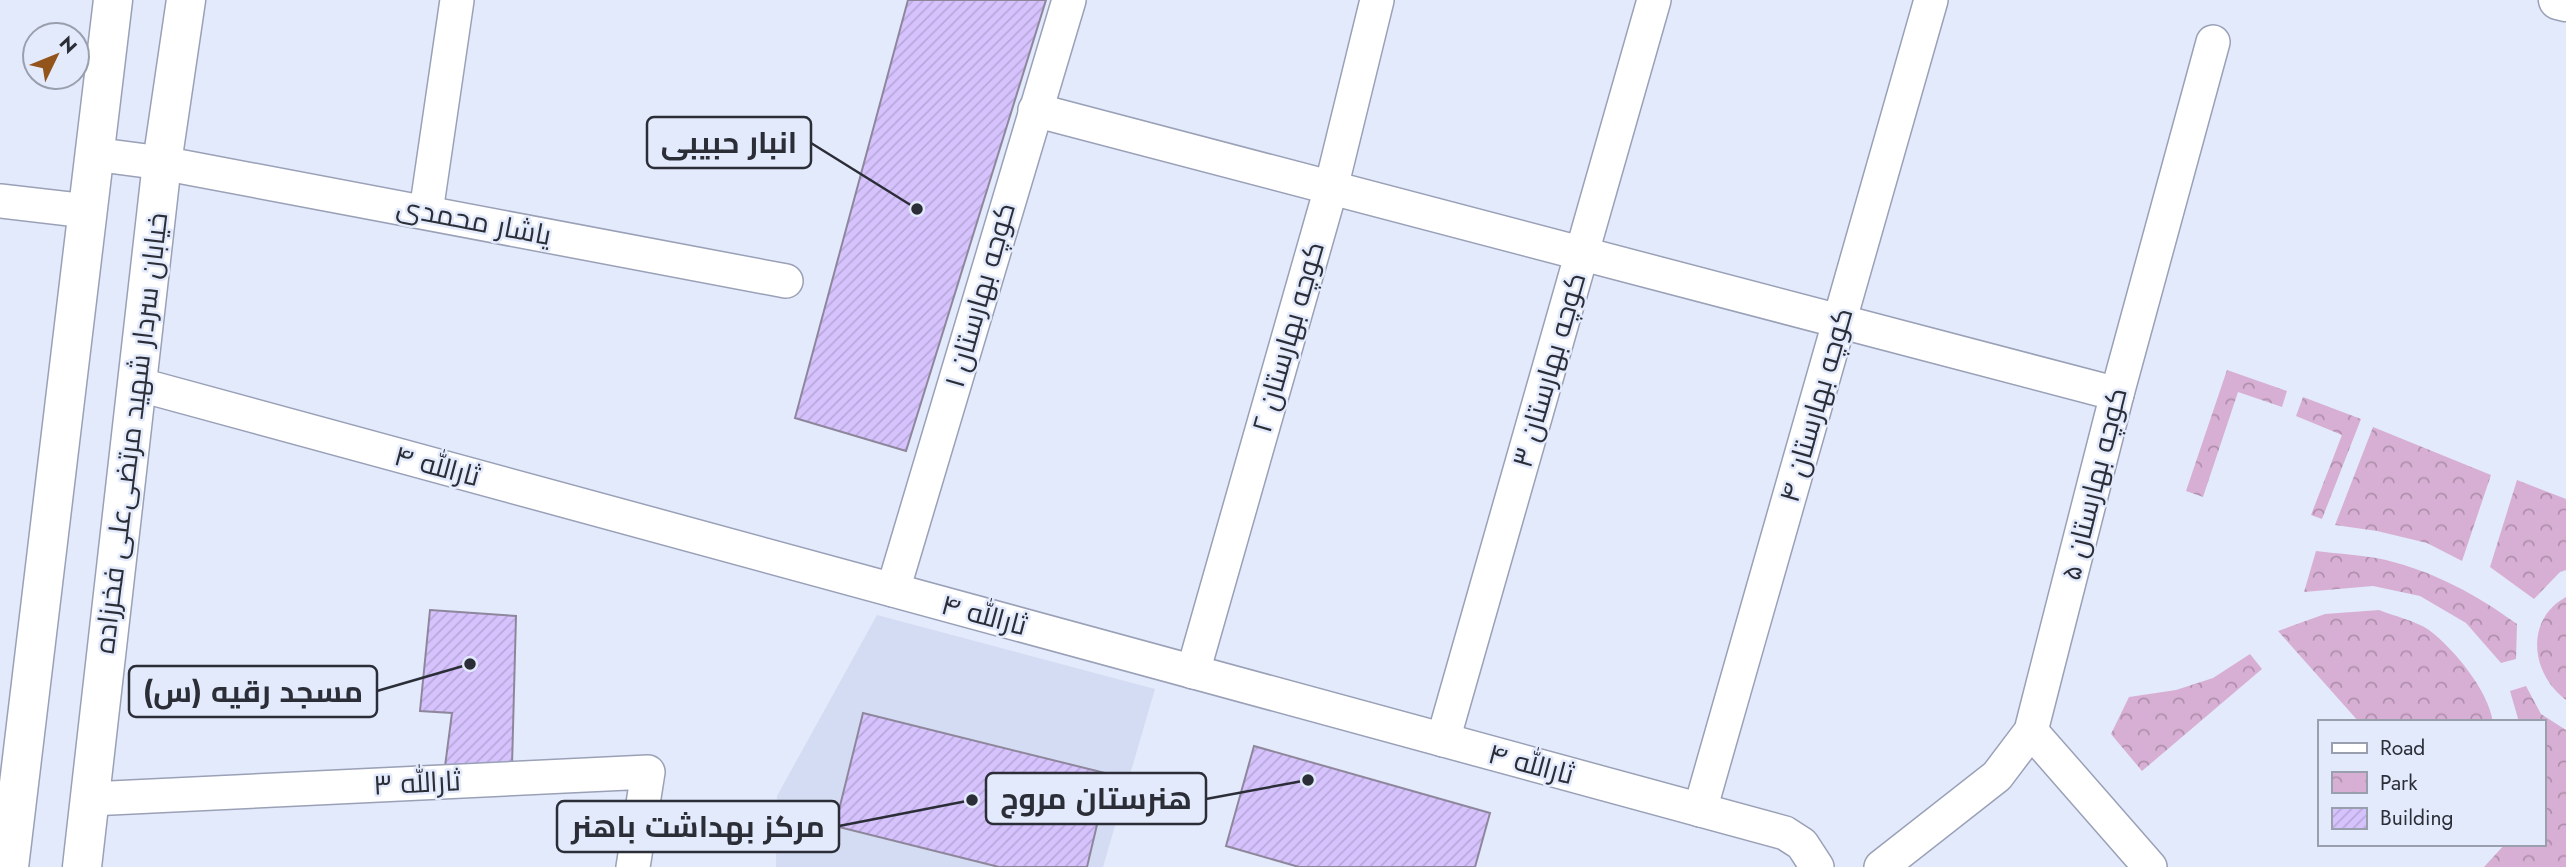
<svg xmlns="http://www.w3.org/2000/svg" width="2566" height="867" font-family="Jost,Cairo,sans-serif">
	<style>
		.built { fill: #d4dcf3 }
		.park { fill: url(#park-crowns) }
		.building { fill: url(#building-hatch); stroke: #8e879c; stroke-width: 2 }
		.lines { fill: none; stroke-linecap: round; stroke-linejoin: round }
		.street-casing { stroke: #9aa1b7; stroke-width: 36 }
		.secondary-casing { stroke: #9aa1b7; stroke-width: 41 }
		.street { stroke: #fff; stroke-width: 33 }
		.secondary { stroke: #fff; stroke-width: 38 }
		.labels { text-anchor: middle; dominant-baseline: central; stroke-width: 5; stroke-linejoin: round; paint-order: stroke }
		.street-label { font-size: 28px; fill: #2b2e37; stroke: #e3eafc }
		.leader { fill: none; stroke: #2b2e37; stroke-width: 2.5 }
		.callout-dot { fill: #2b2e37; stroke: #e3eafc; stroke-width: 2.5 }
		.callout { fill: #e3eafc; stroke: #2b2e37; stroke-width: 2.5 }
		.callout-label { font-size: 30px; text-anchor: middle; font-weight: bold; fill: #2b2e37 }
	</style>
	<defs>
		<pattern id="park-crowns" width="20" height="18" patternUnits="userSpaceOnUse" patternTransform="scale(1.75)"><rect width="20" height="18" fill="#d8afd4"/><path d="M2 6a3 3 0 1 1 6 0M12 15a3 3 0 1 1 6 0" fill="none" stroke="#af8fad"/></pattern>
		<pattern id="building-hatch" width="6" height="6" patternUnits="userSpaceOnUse" patternTransform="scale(1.75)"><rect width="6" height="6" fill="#d6c3fe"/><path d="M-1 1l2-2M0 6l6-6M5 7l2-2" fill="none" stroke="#b8a8da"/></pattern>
	</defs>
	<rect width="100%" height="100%" fill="#e3eafc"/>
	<!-- built -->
	<polygon class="built" points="877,615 1155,689 1103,867 776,867 777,796"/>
	<!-- park -->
	<g class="park">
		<polygon points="2227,370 2287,391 2282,407 2238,392 2203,497 2186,491"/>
		<polygon points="2303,397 2361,419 2322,519 2311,515 2342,435 2296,416"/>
		<polygon points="2373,427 2491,475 2462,561 2427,543 2377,531 2335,525"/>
		<polygon points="2517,480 2566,499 2566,570 2560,572 2534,599 2490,567"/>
		<path d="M2316,551c23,3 48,4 70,9 49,12 91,35 131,64l-1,35 -15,4 -35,-40 -46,-27 -47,-10 -69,6z"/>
		<path d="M2566,597v103c-35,-26 -42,-80 0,-103z"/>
		<path d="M2379,610c15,6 37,11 50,20 25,19 59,60 64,92h-134l-81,-91 47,-17z"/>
		<polygon points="2250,654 2262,669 2142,771 2111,734 2129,697 2176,690 2213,678"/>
		<polygon points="2526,686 2541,714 2566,730 2566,867 2484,867 2505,844 2543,844 2543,722 2519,722 2510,691"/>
	</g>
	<!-- building -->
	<g class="building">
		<polygon points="908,0 1046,0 906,451 795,418"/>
		<polygon points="430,610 516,616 512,766 444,774 452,713 420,711"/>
		<polygon points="863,713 1109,774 1087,867 999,867 835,826"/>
		<polygon points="1254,746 1490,813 1475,867 1299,867 1226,846"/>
	</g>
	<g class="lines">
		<!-- street casing -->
		<g class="street-casing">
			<g id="street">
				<polyline points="1035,110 2117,394"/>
				<polyline points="93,154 162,163 786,281"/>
				<polyline points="0,201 87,211"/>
				<polyline points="426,212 457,0"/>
				<polyline points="137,384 1785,833 1802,844 1817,867"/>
				<polyline points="893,590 1069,0"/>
				<polyline points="1193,672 1331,188 1377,0"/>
				<polyline points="2031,731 2150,867"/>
				<polyline points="1443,740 1654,0"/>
				<polyline points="90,799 648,772 633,867"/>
				<polyline points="1700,810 1931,0"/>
				<polyline points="1881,867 1997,776 2031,731 2117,394 2213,42"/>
			</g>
		</g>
		<!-- secondary casing -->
		<g class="secondary-casing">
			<g id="secondary">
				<polyline points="2558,0 2566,2"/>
				<polyline points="9,867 113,0"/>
				<polyline points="82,867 162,163 186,0"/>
			</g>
		</g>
		<!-- street -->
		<use href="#street" class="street"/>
		<!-- secondary -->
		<use href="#secondary" class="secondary"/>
	</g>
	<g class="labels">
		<!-- street labels -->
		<g class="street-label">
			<text transform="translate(474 221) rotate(11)">یاشار محمدی</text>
			<text transform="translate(980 295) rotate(-74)">کوچه بهارستان ۱</text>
			<text transform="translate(1288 337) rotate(-74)">کوچه بهارستان ۲</text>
			<text transform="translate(1549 370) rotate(-74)">کوچه بهارستان ۳</text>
			<text transform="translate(1816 405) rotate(-74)">کوچه بهارستان ۴</text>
			<text transform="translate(131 433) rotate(-83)">خیابان سردار شهید مرتضی‌علی فخرزاده</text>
			<text transform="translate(437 466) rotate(15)">ثارالله ۴</text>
			<text transform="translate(2094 484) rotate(-76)">کوچه بهارستان ۵</text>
			<text transform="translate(984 615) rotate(15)">ثارالله ۴</text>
			<text transform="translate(1531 764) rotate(15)">ثارالله ۴</text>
			<text transform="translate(417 783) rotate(-3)">ثارالله ۳</text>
		</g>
	</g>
	<!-- callouts -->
	<path class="leader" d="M917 209L811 143M470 664L377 691M1308 780L1206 799M972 800L839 826"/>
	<g class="callout-dot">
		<circle cx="917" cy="209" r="7"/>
		<circle cx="470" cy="664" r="7"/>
		<circle cx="1308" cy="780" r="7"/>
		<circle cx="972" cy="800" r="7"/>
	</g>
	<g class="callout">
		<rect x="647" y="117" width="164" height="51" rx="7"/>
		<rect x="129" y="666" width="248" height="51" rx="7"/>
		<rect x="986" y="773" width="220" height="51" rx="7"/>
		<rect x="557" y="801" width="282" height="51" rx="7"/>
	</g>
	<g class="callout-label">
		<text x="729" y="153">انبار حبیبی</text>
		<text x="253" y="702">مسجد رقیه (س)</text>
		<text x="1096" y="809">هنرستان مروج</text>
		<text x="698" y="837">مرکز بهداشت باهنر</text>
	</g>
	<!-- legend -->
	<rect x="2318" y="720" width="228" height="126" fill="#e3eafc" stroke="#999fad" stroke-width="2"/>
	<rect x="2332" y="743" width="35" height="10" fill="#ffffff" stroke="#999fad" stroke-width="2"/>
	<text x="2380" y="755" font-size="21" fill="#2b2e37">Road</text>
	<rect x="2332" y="772" width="35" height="21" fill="url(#park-crowns)" stroke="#999fad" stroke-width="2"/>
	<text x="2380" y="790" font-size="21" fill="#2b2e37">Park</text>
	<rect x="2332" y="808" width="35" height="21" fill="url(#building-hatch)" stroke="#999fad" stroke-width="2"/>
	<text x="2380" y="825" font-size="21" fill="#2b2e37">Building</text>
	<!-- north arrow -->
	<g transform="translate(56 56) rotate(47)"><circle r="33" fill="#e3eafc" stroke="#999fad" stroke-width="2"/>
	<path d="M0-5L12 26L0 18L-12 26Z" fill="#93541b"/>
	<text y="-10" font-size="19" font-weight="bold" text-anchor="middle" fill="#2b2e37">N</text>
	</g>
</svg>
